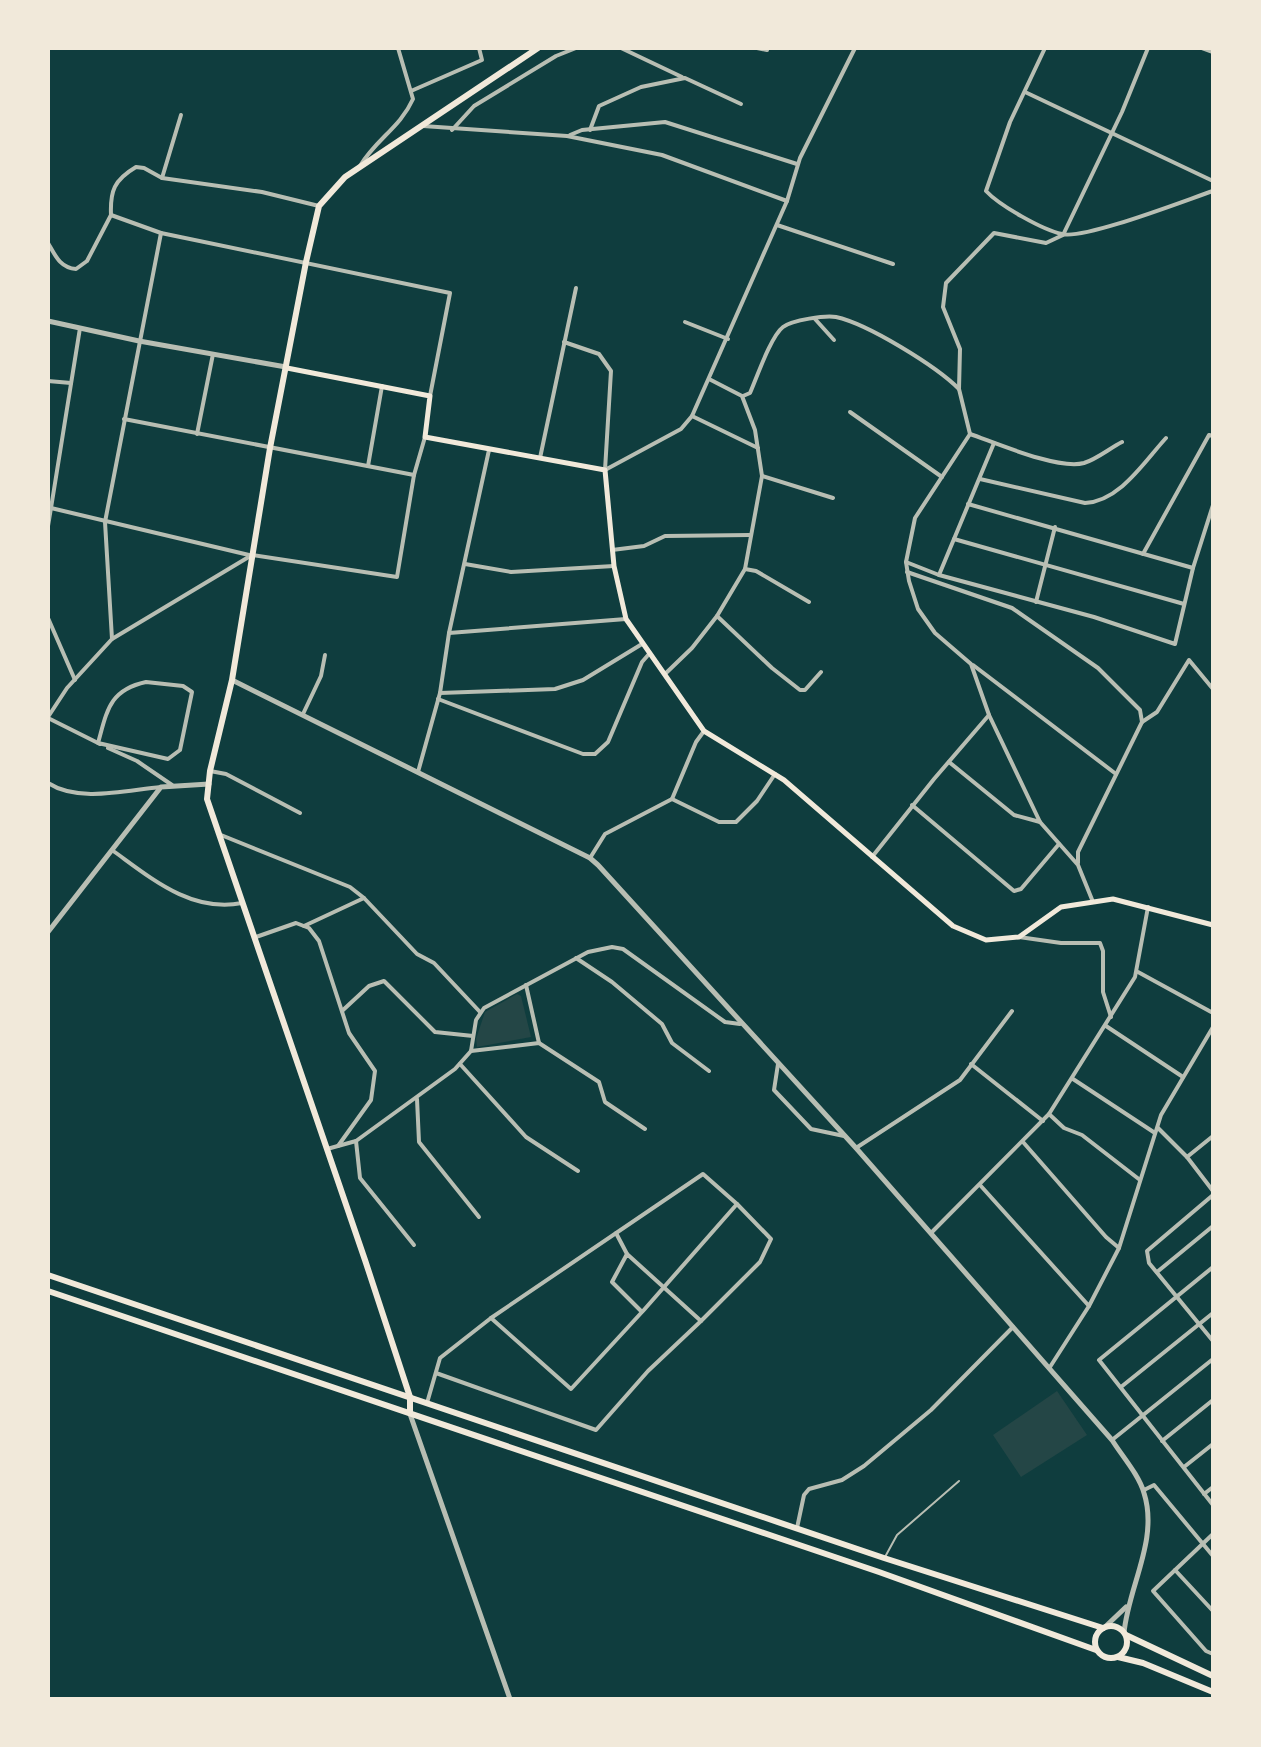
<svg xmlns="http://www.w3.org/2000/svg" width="1261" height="1747" font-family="Signika,sans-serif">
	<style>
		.green { fill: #244646 }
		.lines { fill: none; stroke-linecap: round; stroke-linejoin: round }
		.service { stroke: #b8beb3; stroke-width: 2 }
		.minor { stroke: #b8beb3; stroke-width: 4 }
		.tertiary { stroke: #b8beb3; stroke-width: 5 }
		.secondary { stroke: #f1e9da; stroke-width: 5 }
		.primary { stroke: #f1e9da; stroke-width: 6 }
		.trunk { stroke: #f1e9da; stroke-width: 6 }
	</style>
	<rect width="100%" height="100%" fill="#0f3d3e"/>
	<!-- green -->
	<g class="green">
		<polygon points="517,994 521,996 531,1037 477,1047 476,1039 485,1012"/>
		<polygon points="1057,1391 1087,1435 1021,1477 993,1435"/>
	</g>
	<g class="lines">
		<!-- service -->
		<polyline class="service" points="885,1557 897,1535 959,1481"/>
		<!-- minor -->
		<g class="minor">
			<polyline points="267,48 290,48"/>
			<polyline points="621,48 682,77"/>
			<polyline points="757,48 767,50"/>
			<path d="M1045,48l-35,74 -24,69c14,15 57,39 76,43 22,6 124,-34 151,-43"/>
			<polyline points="1202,48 1213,52"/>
			<polyline points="411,91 482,60 479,48"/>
			<polyline points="1025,92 1213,181"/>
			<polyline points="423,126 567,136 662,155 787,201"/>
			<polyline points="452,130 474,106 556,56 576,48"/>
			<polyline points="590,130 599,106 641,87 685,78 741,104"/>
			<polyline points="570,135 582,130 665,122 797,164"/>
			<path d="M360,166c16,-27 40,-38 53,-67l-15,-51"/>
			<polyline points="162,178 181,115"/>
			<path d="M111,215c-1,-24 3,-35 25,-48l8,1 18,10 100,14 57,14"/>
			<polyline points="777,225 893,264"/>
			<path d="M48,243c7,12 12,25 28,26l11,-8 24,-46 50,18"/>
			<polyline points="815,319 834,340"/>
			<polyline points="685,322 728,339"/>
			<polyline points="80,328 51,508 249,555"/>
			<polyline points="564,342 599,354 611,371 605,470 681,429 692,416 787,201 800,158 855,48"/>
			<polyline points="48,381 71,383"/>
			<path d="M743,396l7,-3c7,-16 21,-57 33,-66 9,-7 43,-12 53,-10 32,7 100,49 123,72"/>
			<polyline points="850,412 942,477"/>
			<polyline points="692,416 758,448"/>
			<polyline points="124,419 414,475"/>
			<polyline points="197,434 213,354"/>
			<path d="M970,434c26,9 88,36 114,29 13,-4 26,-15 38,-21"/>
			<polyline points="540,458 576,288"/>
			<polyline points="368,466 382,386"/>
			<polyline points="762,476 833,498"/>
			<path d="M980,479l105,24c35,-2 59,-41 81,-65"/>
			<polyline points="48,504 51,508 48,526"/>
			<polyline points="968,504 1193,568"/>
			<polyline points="954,539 1184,604"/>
			<polyline points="612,550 644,546 665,536 750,535"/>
			<polyline points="1143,554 1209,435 1213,436"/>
			<polyline points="906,562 939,575 1094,617 1175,644 1193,568 1213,505"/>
			<polyline points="465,564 511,572 614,566"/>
			<polyline points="745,569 756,571 809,602"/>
			<polyline points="907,572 1012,608 1098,668 1140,710 1142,722 1078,852 1078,863"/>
			<polyline points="939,575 994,443"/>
			<polyline points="1036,602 1055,527"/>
			<polyline points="717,616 772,668 800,690 805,690 821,672"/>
			<polyline points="48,618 75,680"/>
			<polyline points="449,633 626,619"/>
			<polyline points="112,639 105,522 161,233 450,293 430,396"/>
			<polyline points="973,665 1116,774"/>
			<polyline points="665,674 692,648 717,616 745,569 762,476 755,430 742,396 709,379"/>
			<path d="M146,682l37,4 9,6 -12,58 -12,9 -70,-16c9,-32 11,-53 48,-61z"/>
			<polyline points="440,693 555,689 583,680 642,644"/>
			<polyline points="438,699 583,754 595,754 608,742 642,662 649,654"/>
			<polyline points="303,714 321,676 325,655"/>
			<polyline points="48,717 67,688 112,639 252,555 397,577 414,475 425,437"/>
			<polyline points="48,718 100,744"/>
			<polyline points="1142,722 1157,712 1189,660 1213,689"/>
			<polyline points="108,748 137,761 172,785"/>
			<polyline points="949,762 1014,815 1040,822"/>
			<polyline points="210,771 226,774 300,813"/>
			<polyline points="418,772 440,693 449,633 489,450"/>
			<path d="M48,783c31,20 79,7 113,4"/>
			<polyline points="672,799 719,822 736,822 757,801 775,774"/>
			<polyline points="912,805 1014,891 1021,889 1059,844"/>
			<polyline points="221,835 350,887 364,898"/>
			<path d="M112,850c39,28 79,63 130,53"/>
			<polyline points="872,857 934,779 989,715"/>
			<polyline points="590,858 605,834 672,799 696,742 704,731"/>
			<polyline points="1093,902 1078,865 1040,822 989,715 971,664 935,633 918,609 909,581 906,562 915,518 970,434 959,389 960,349 943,307 946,283 994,233 1046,243 1063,235 1122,112 1148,48"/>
			<polyline points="304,926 364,898 417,954 434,963 480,1012"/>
			<polyline points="256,937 296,923 309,928 319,941 349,1033 375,1071 371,1100 338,1146"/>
			<polyline points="1019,937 1061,943 1100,943 1103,951 1103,992 1111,1017"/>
			<polyline points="576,958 612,982 662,1024 672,1043 709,1071"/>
			<polyline points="1138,972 1213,1013"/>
			<polyline points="526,985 539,1043"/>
			<polyline points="342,1011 369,986 384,981 435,1032 473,1036"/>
			<polyline points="1106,1026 1183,1077"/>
			<polyline points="471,1051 539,1043 599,1082 605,1102 645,1129"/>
			<polyline points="460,1064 526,1137 578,1171"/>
			<polyline points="778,1064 774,1090 811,1129 844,1136"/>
			<polyline points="971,1064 1043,1121"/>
			<polyline points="1073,1079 1155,1133"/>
			<polyline points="417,1099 419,1142 479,1217"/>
			<polyline points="1049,1114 1064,1128 1082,1135 1140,1180"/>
			<polyline points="1158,1128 1187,1157"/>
			<polyline points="1213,1136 1187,1157 1213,1191"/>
			<polyline points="356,1141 360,1178 414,1245"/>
			<polyline points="1023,1142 1106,1237 1119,1248"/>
			<polyline points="856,1148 960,1080 1012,1011"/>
			<polyline points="327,1149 356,1141 455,1069 471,1051 476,1020 484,1008 588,952 612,947 623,949 725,1022 740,1024"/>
			<polyline points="980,1185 1089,1306 1119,1248 1161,1115 1213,1027"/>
			<polyline points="1213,1195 1147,1251 1149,1263 1213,1341"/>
			<polyline points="616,1233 627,1254"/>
			<polyline points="931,1233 1049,1114 1135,977 1148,907"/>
			<polyline points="1213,1267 1099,1360 1213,1505"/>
			<polyline points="1157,1272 1213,1226"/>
			<polyline points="491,1318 703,1174 737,1204 643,1311"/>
			<polyline points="701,1321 760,1262 771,1239 737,1204"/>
			<polyline points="1050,1367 1089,1306"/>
			<polyline points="1121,1387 1213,1313"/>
			<polyline points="427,1403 440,1358 491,1318 571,1389 642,1312 612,1282 627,1254 701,1321 648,1371 596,1430 436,1373"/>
			<polyline points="1112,1440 1213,1359"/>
			<polyline points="1162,1441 1213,1400"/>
			<polyline points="1184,1467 1213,1444"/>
			<polyline points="1144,1490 1154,1485 1213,1556"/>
			<polyline points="1204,1494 1213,1487"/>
			<polyline points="797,1528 804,1495 809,1489 842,1480 864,1466 931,1410 1013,1327"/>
			<polyline points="1213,1534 1153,1591 1206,1651 1213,1654"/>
			<polyline points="1175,1570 1213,1611"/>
		</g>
		<!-- tertiary -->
		<g class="tertiary">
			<polyline points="48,321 139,341 286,367"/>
			<path d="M232,680l358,178 8,7 258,283 256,292c10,16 27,35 32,53 15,47 -16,94 -20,140"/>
			<polyline points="48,932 161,787 209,784"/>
			<polyline points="410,1414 510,1699"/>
			<polyline points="1106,1626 1126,1607"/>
		</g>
		<!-- secondary -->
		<polyline class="secondary" points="287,368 430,396 425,437 605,470 614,566 626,619 704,731 784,780 953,926 986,940 1019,937 1061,907 1113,899 1213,925"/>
		<!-- primary -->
		<polyline class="primary" points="410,1413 410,1397 365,1260 207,799 210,771 232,680 270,448 306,262 319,206 345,177 538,48"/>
		<!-- trunk -->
		<g class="trunk">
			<polyline points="48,1275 884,1558 1103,1628"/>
			<polyline points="48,1291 879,1572 1096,1650"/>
			<circle cx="1111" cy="1642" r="16"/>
			<polyline points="1126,1635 1213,1676"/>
			<polyline points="1118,1657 1143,1663 1213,1692"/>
		</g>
	</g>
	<!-- border -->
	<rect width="1261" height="1747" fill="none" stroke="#f1e9da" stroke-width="100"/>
</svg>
